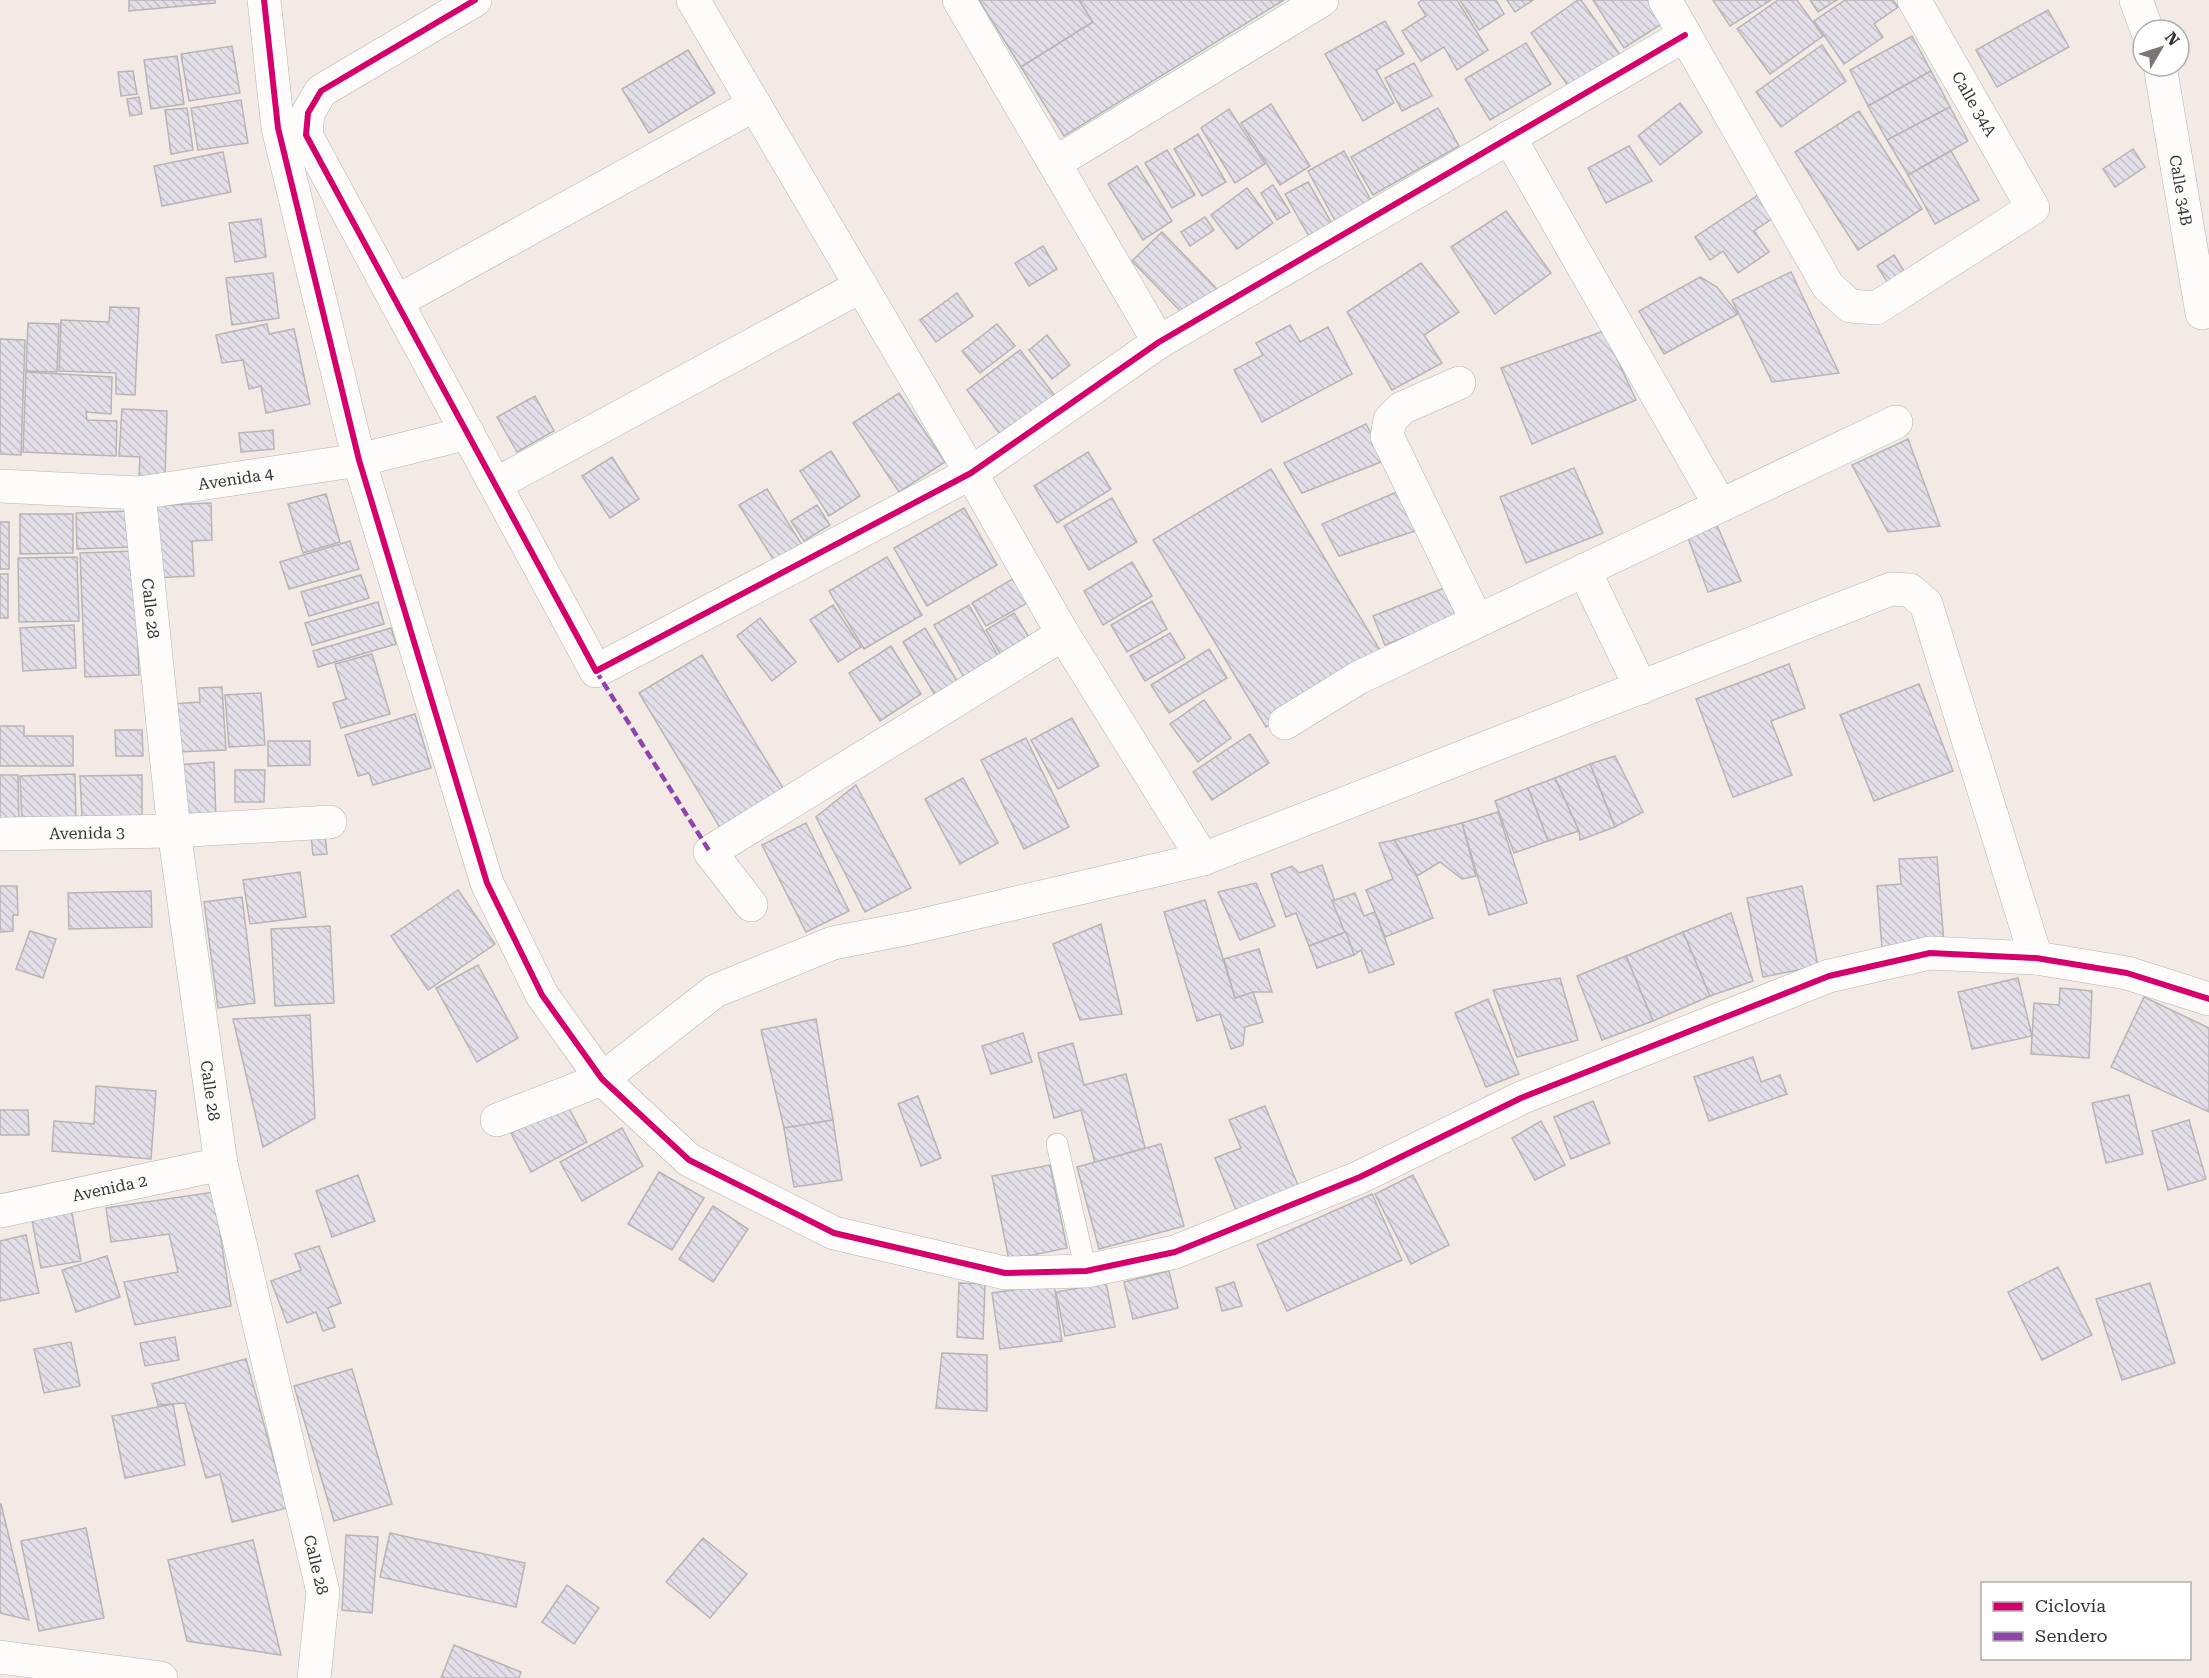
<svg xmlns="http://www.w3.org/2000/svg" width="2209" height="1678" font-family="'Roboto Serif',serif">
	<style>
		.building { fill: url(#building-back-hatch); stroke: #b8b4b4; stroke-width: 1.5 }
		.lines { fill: none; stroke-linecap: round; stroke-linejoin: round }
		.service-casing { stroke: #b8b1ad; stroke-width: 22 }
		.minor-casing { stroke: #b8b1ad; stroke-width: 34 }
		.service { stroke: #fdfcfb; stroke-width: 21 }
		.minor { stroke: #fdfcfb; stroke-width: 33 }
		.quiet { stroke: #8e44ad; stroke-width: 4.5; stroke-dasharray: 9 4.5; stroke-linecap: butt }
		.cycleway-casing { stroke: #fff; stroke-width: 10 }
		.cycleway { stroke: #d6006c; stroke-width: 6 }
		.labels { text-anchor: middle; dominant-baseline: central; stroke-width: 4.5; stroke-linejoin: round; paint-order: stroke }
		.street-label { font-size: 16px; fill: #3a3431; stroke: #fff }
	</style>
	<defs>
		<pattern id="building-back-hatch" width="6" height="6" patternUnits="userSpaceOnUse" patternTransform="scale(1.5)"><rect width="6" height="6" fill="#e3dfe9"/><path d="M-1 5l2 2M0 0l6 6M5-1l2 2" fill="none" stroke="#c4c0c8"/></pattern>
	</defs>
	<rect width="100%" height="100%" fill="#f3eae6"/>
	<!-- building -->
	<g class="building">
		<polygon points="129,0 215,0 215,3 129,11"/>
		<polygon points="979,0 1079,0 1093,22 1021,67"/>
		<polygon points="1079,0 1284,0 1064,136 1021,67 1093,22"/>
		<polygon points="1422,0 1457,0 1488,50 1457,70 1444,47 1421,61 1402,31 1426,16 1418,3"/>
		<polygon points="1460,0 1496,0 1504,14 1479,30"/>
		<polygon points="1507,0 1533,0 1515,12"/>
		<polygon points="1578,0 1581,0 1623,59 1573,93 1531,33"/>
		<polygon points="1593,0 1649,0 1663,23 1624,48"/>
		<polygon points="1713,0 1771,0 1730,26"/>
		<polygon points="1778,0 1797,0 1823,36 1770,74 1737,29"/>
		<polygon points="1810,0 1837,0 1818,12"/>
		<polygon points="1845,0 1893,0 1898,7 1874,24 1883,37 1844,64 1814,21"/>
		<polygon points="2048,10 2069,47 1997,87 1976,50"/>
		<polygon points="1385,21 1404,54 1376,70 1394,103 1363,121 1325,54"/>
		<polygon points="1912,36 1931,71 1868,106 1850,70"/>
		<polygon points="1526,43 1551,84 1490,120 1465,79"/>
		<polygon points="1822,45 1846,81 1781,127 1756,92"/>
		<polygon points="232,46 240,93 189,101 181,54"/>
		<polygon points="688,50 715,93 649,133 622,89"/>
		<polygon points="177,56 184,104 151,109 144,60"/>
		<polygon points="1414,63 1432,96 1402,111 1385,78"/>
		<polygon points="133,71 137,94 121,96 118,72"/>
		<polygon points="1931,71 1950,107 1887,140 1868,106"/>
		<polygon points="139,97 142,114 130,116 127,99"/>
		<polygon points="241,100 248,143 198,150 191,108"/>
		<polygon points="1680,103 1702,132 1660,165 1638,136"/>
		<polygon points="1271,104 1310,166 1280,185 1241,123"/>
		<polygon points="1950,107 1968,141 1908,175 1887,140"/>
		<polygon points="187,108 193,150 171,154 165,110"/>
		<polygon points="1438,108 1459,146 1373,195 1351,157"/>
		<polygon points="1229,109 1265,164 1235,183 1201,128"/>
		<polygon points="1859,111 1922,209 1858,250 1795,152"/>
		<polygon points="1198,134 1226,182 1202,196 1174,149"/>
		<polygon points="1629,146 1652,181 1606,203 1588,168"/>
		<polygon points="2133,149 2145,167 2115,187 2103,169"/>
		<polygon points="1167,150 1195,195 1172,208 1145,163"/>
		<polygon points="1344,151 1374,206 1338,226 1308,171"/>
		<polygon points="1951,151 1979,200 1935,224 1908,175"/>
		<polygon points="223,152 231,192 162,206 154,166"/>
		<polygon points="1137,166 1172,221 1143,240 1108,184"/>
		<polygon points="1308,182 1334,227 1311,240 1285,194"/>
		<polygon points="1273,185 1290,212 1277,220 1261,193"/>
		<polygon points="1247,188 1273,223 1237,249 1211,215"/>
		<polygon points="1758,195 1773,218 1754,231 1769,252 1738,273 1723,251 1710,260 1695,237"/>
		<polygon points="1506,211 1551,273 1495,314 1451,247"/>
		<polygon points="1205,217 1214,230 1190,246 1181,232"/>
		<polygon points="261,219 266,257 235,262 229,223"/>
		<polygon points="1162,232 1218,290 1188,319 1132,261"/>
		<polygon points="1043,246 1057,269 1029,286 1015,263"/>
		<polygon points="1894,255 1904,271 1888,283 1877,266"/>
		<polygon points="1421,263 1459,312 1424,335 1442,363 1392,390 1347,312"/>
		<polygon points="1791,272 1839,373 1772,382 1732,300"/>
		<polygon points="273,273 279,318 232,325 226,278"/>
		<polygon points="1700,277 1717,287 1738,314 1664,354 1639,311"/>
		<polygon points="957,293 973,316 936,342 920,320"/>
		<polygon points="110,307 139,308 135,395 116,394 116,373 59,371 61,320 109,322"/>
		<polygon points="28,323 59,324 57,372 26,371"/>
		<polygon points="267,324 269,334 294,329 310,404 266,413 261,386 249,389 243,360 222,363 216,335"/>
		<polygon points="997,324 1015,346 980,373 962,351"/>
		<polygon points="1290,325 1300,342 1328,327 1352,374 1262,422 1234,370 1263,355 1256,343"/>
		<polygon points="1604,331 1636,400 1532,444 1501,368"/>
		<polygon points="1047,335 1070,365 1052,379 1029,350"/>
		<polygon points="0,339 25,340 21,455 0,454"/>
		<polygon points="1020,350 1059,401 1005,441 967,390"/>
		<polygon points="26,372 112,377 111,414 86,412 87,420 117,421 116,456 23,452"/>
		<polygon points="899,393 945,462 899,492 853,423"/>
		<polygon points="535,396 554,431 517,452 497,417"/>
		<polygon points="122,409 167,411 165,478 139,477 140,457 119,456"/>
		<polygon points="1366,424 1386,460 1302,493 1284,463"/>
		<polygon points="273,430 274,449 241,452 239,433"/>
		<polygon points="1908,439 1940,526 1888,532 1852,465"/>
		<polygon points="831,451 860,496 829,516 800,471"/>
		<polygon points="1088,452 1111,489 1057,523 1034,486"/>
		<polygon points="612,457 639,499 610,518 582,476"/>
		<polygon points="1574,468 1603,533 1526,563 1500,497"/>
		<polygon points="1271,469 1383,655 1266,727 1153,540"/>
		<polygon points="767,489 802,545 775,562 739,505"/>
		<polygon points="1399,491 1415,531 1339,556 1322,524"/>
		<polygon points="326,494 340,542 303,553 288,504"/>
		<polygon points="1112,498 1137,542 1089,570 1064,526"/>
		<polygon points="211,503 212,540 192,541 194,576 152,578 148,506"/>
		<polygon points="817,505 830,525 804,541 791,521"/>
		<polygon points="964,508 997,565 927,606 894,548"/>
		<polygon points="131,511 133,547 77,549 76,513"/>
		<polygon points="20,514 73,514 73,553 20,554"/>
		<rect x="0" y="522" width="9" height="47"/>
		<polygon points="1716,523 1741,581 1708,592 1687,535"/>
		<polygon points="350,541 359,569 289,589 280,562"/>
		<polygon points="134,551 139,675 85,677 80,553"/>
		<polygon points="77,557 79,621 19,622 18,558"/>
		<polygon points="887,557 922,615 864,649 829,591"/>
		<polygon points="1132,562 1152,596 1103,625 1084,591"/>
		<rect x="0" y="574" width="8" height="44"/>
		<polygon points="361,575 369,598 309,616 301,592"/>
		<polygon points="1014,578 1029,602 986,626 972,603"/>
		<polygon points="1444,588 1456,617 1385,645 1373,616"/>
		<polygon points="1152,601 1167,629 1127,652 1111,625"/>
		<polygon points="378,602 384,624 312,645 305,623"/>
		<polygon points="833,605 861,647 838,662 810,620"/>
		<polygon points="969,605 1004,666 969,686 934,625"/>
		<polygon points="1014,613 1030,639 1001,655 986,630"/>
		<polygon points="760,618 796,662 772,681 737,636"/>
		<polygon points="74,625 76,668 23,671 20,628"/>
		<polygon points="391,628 396,644 318,667 313,651"/>
		<polygon points="925,628 960,686 938,700 903,642"/>
		<polygon points="1170,633 1185,658 1145,681 1130,656"/>
		<polygon points="891,646 921,694 880,721 849,673"/>
		<polygon points="1209,649 1227,678 1169,713 1151,685"/>
		<polygon points="372,654 390,714 341,728 333,703 346,699 335,664"/>
		<polygon points="702,655 786,793 722,831 639,693"/>
		<polygon points="1789,664 1805,708 1771,721 1792,775 1733,797 1696,699"/>
		<polygon points="1919,684 1953,771 1874,801 1840,715"/>
		<polygon points="222,687 226,750 175,752 172,704 200,702 199,688"/>
		<polygon points="261,693 265,745 229,747 225,695"/>
		<polygon points="1204,700 1231,738 1198,762 1170,724"/>
		<polygon points="415,714 431,768 373,785 369,773 358,776 345,735"/>
		<polygon points="1072,718 1099,766 1058,789 1031,740"/>
		<polygon points="0,726 24,726 24,736 73,736 73,766 0,766"/>
		<polygon points="115,730 142,730 143,756 116,756"/>
		<polygon points="1250,734 1269,763 1212,800 1193,772"/>
		<polygon points="1026,738 1069,827 1024,849 981,760"/>
		<polygon points="268,741 310,741 310,765 268,766"/>
		<polygon points="1615,756 1643,812 1615,827 1590,764"/>
		<polygon points="214,762 216,820 181,822 177,765"/>
		<polygon points="1590,764 1615,827 1580,840 1579,831 1555,778"/>
		<polygon points="235,770 265,770 264,802 235,802"/>
		<polygon points="75,774 76,821 22,822 20,776"/>
		<polygon points="0,775 18,775 19,827 0,828"/>
		<polygon points="142,775 142,817 82,819 80,776"/>
		<polygon points="963,778 998,843 960,864 925,799"/>
		<polygon points="1555,778 1579,831 1548,841 1528,788"/>
		<polygon points="856,785 911,888 865,912 816,817"/>
		<polygon points="1528,788 1548,841 1514,853 1495,801"/>
		<polygon points="1498,812 1527,903 1489,915 1462,823"/>
		<polygon points="806,823 849,911 806,932 762,845"/>
		<polygon points="1462,823 1476,876 1462,879 1440,862 1417,876 1394,840"/>
		<polygon points="324,825 327,854 313,855 310,826"/>
		<polygon points="1394,840 1416,874 1433,918 1385,937 1366,890 1393,879 1379,843"/>
		<polygon points="1937,857 1944,943 1882,948 1877,886 1901,884 1899,859"/>
		<polygon points="1322,865 1346,932 1309,946 1296,913 1286,917 1271,874 1292,866 1299,873"/>
		<polygon points="300,872 306,917 250,924 243,880"/>
		<polygon points="1256,883 1275,926 1240,940 1218,892"/>
		<polygon points="0,886 17,886 18,915 13,915 13,931 0,932"/>
		<polygon points="1802,886 1818,966 1763,977 1747,898"/>
		<polygon points="458,890 495,944 428,990 391,936"/>
		<polygon points="151,891 152,927 69,929 68,893"/>
		<polygon points="1355,893 1364,916 1375,912 1394,964 1369,973 1361,950 1354,955 1332,901"/>
		<polygon points="242,897 255,1003 218,1008 204,902"/>
		<polygon points="1205,900 1235,998 1253,992 1263,1022 1245,1027 1243,1045 1231,1049 1220,1014 1197,1021 1164,912"/>
		<polygon points="1731,913 1753,981 1710,996 1683,932"/>
		<polygon points="1101,924 1122,1014 1080,1020 1053,944"/>
		<polygon points="330,926 334,1003 275,1006 271,929"/>
		<polygon points="30,931 56,939 43,978 16,969"/>
		<polygon points="1346,932 1354,955 1317,968 1309,946"/>
		<polygon points="1683,932 1710,996 1653,1021 1626,956"/>
		<polygon points="1259,949 1272,992 1253,992 1235,998 1224,959"/>
		<polygon points="1626,956 1653,1021 1602,1040 1577,976"/>
		<polygon points="478,965 518,1038 477,1062 436,988"/>
		<polygon points="1560,978 1578,1040 1517,1057 1493,990"/>
		<polygon points="2018,978 2032,1036 1972,1049 1958,992"/>
		<polygon points="2060,988 2092,991 2089,1058 2031,1054 2034,1003 2059,1005"/>
		<polygon points="2144,997 2209,1028 2209,1112 2111,1067"/>
		<polygon points="1488,999 1519,1074 1486,1087 1455,1013"/>
		<polygon points="310,1015 315,1118 263,1147 233,1019"/>
		<polygon points="816,1019 833,1120 784,1128 761,1030"/>
		<polygon points="1023,1033 1032,1062 991,1074 982,1046"/>
		<polygon points="1073,1043 1084,1085 1126,1074 1145,1148 1095,1163 1081,1110 1054,1118 1038,1053"/>
		<polygon points="1753,1057 1761,1082 1780,1075 1787,1094 1709,1121 1694,1077"/>
		<polygon points="96,1086 156,1091 151,1159 52,1151 54,1121 94,1124"/>
		<polygon points="2129,1095 2143,1154 2106,1163 2092,1103"/>
		<polygon points="918,1096 941,1158 921,1166 898,1104"/>
		<polygon points="1593,1101 1610,1143 1571,1159 1554,1117"/>
		<polygon points="566,1103 587,1142 531,1172 511,1133"/>
		<polygon points="1265,1106 1300,1190 1238,1215 1215,1158 1241,1148 1229,1120"/>
		<polygon points="0,1110 28,1110 29,1135 0,1135"/>
		<polygon points="833,1120 842,1180 794,1187 784,1128"/>
		<polygon points="2189,1120 2206,1179 2168,1190 2152,1131"/>
		<polygon points="1541,1121 1565,1165 1535,1180 1512,1138"/>
		<polygon points="622,1128 643,1166 582,1201 560,1162"/>
		<polygon points="1161,1144 1184,1226 1099,1249 1077,1167"/>
		<polygon points="1050,1165 1067,1248 1009,1260 992,1176"/>
		<polygon points="659,1172 704,1198 672,1250 628,1224"/>
		<polygon points="358,1175 375,1221 332,1237 316,1191"/>
		<polygon points="1413,1175 1449,1245 1411,1264 1375,1194"/>
		<polygon points="214,1192 231,1306 135,1325 124,1282 178,1272 169,1234 111,1242 106,1208"/>
		<polygon points="1372,1194 1402,1260 1287,1311 1257,1245"/>
		<polygon points="713,1206 748,1229 713,1282 679,1259"/>
		<polygon points="71,1208 81,1261 41,1268 31,1215"/>
		<polygon points="26,1235 39,1293 0,1301 0,1241"/>
		<polygon points="319,1246 341,1303 328,1308 335,1327 323,1331 316,1312 287,1323 271,1281 301,1270 295,1254"/>
		<polygon points="107,1256 120,1297 76,1312 62,1270"/>
		<polygon points="2058,1267 2092,1335 2042,1360 2008,1292"/>
		<polygon points="1169,1271 1178,1308 1133,1319 1124,1282"/>
		<polygon points="1234,1282 1242,1306 1222,1311 1216,1288"/>
		<polygon points="959,1283 985,1284 983,1339 957,1337"/>
		<polygon points="1106,1283 1115,1327 1065,1336 1056,1292"/>
		<polygon points="2150,1283 2175,1363 2122,1380 2096,1299"/>
		<polygon points="1054,1284 1062,1341 1000,1349 992,1293"/>
		<polygon points="175,1337 179,1360 145,1366 140,1343"/>
		<polygon points="71,1342 80,1386 44,1393 34,1349"/>
		<polygon points="942,1353 987,1355 987,1411 936,1408"/>
		<polygon points="246,1359 287,1508 232,1522 220,1474 206,1478 185,1403 158,1405 152,1384"/>
		<polygon points="352,1369 392,1504 334,1521 294,1386"/>
		<polygon points="173,1404 185,1465 125,1478 112,1416"/>
		<polygon points="0,1504 1,1504 29,1620 0,1613"/>
		<polygon points="86,1528 104,1618 39,1631 21,1541"/>
		<polygon points="390,1533 525,1563 516,1607 380,1577"/>
		<polygon points="346,1535 378,1537 372,1613 342,1610"/>
		<polygon points="703,1538 747,1574 710,1618 666,1582"/>
		<polygon points="253,1540 281,1655 187,1641 168,1560"/>
		<polygon points="567,1585 599,1608 574,1644 542,1622"/>
		<polygon points="454,1645 521,1672 519,1678 441,1678"/>
	</g>
	<g class="lines">
		<!-- service casing -->
		<g class="service-casing">
			<polyline id="service" points="1057,1144 1086,1271"/>
		</g>
		<!-- minor casing -->
		<g class="minor-casing">
			<g id="minor">
				<polyline points="264,0 278,128 359,460 487,883 542,995 602,1079 689,1160 834,1233 1005,1273 1086,1271 1175,1252 1360,1177 1521,1098 1829,976 1930,953 2036,958 2127,973 2209,999"/>
				<polyline points="475,0 321,91 308,113 306,135 596,671 971,473 1159,342 1685,35"/>
				<polyline points="693,0 971,473 1063,634 1203,859"/>
				<polyline points="959,0 1159,342"/>
				<polyline points="1665,0 1828,286 1850,306 1876,308 2033,208 1914,0"/>
				<polyline points="2136,0 2147,30"/>
				<path id="s1" d="M2160,66l42,247"/>
				<polyline points="1509,137 1720,505"/>
				<polyline points="1055,163 1322,0"/>
				<polyline points="396,302 754,105"/>
				<polyline points="1459,383 1402,408 1390,420 1387,436 1477,621"/>
				<polyline points="496,484 861,286"/>
				<path id="s2" d="M0,486l139,7 220,-33 109,-27"/>
				<path id="s3" d="M139,493l35,338 47,333 102,428 -9,86"/>
				<polyline points="1584,570 1641,688"/>
				<polyline points="1285,723 1358,678 1896,422"/>
				<path id="s4" d="M0,834l174,-3 156,-9"/>
				<polyline points="751,905 710,852 1063,634"/>
				<polyline points="497,1120 602,1079 715,991 833,943 910,928 1203,859 1891,589 1910,590 1926,604 2036,958"/>
				<path id="s5" d="M0,1211l221,-47"/>
				<polyline points="0,1657 161,1678"/>
			</g>
		</g>
		<!-- service -->
		<use href="#service" class="service"/>
		<!-- minor -->
		<use href="#minor" class="minor"/>
		<!-- quiet -->
		<polyline class="quiet" points="596,671 710,852"/>
		<!-- cycleway casing -->
		<g class="cycleway-casing">
			<g id="cycleway">
				<polyline points="264,0 278,128 359,460 487,883 542,995 602,1079 689,1160 834,1233 1005,1273 1086,1271 1175,1252 1360,1177 1521,1098 1829,976 1930,953 2036,958 2127,973 2209,999"/>
				<polyline points="475,0 321,91 308,113 306,135 596,671 971,473 1159,342 1685,35"/>
			</g>
		</g>
		<!-- cycleway -->
		<use href="#cycleway" class="cycleway"/>
	</g>
	<g class="labels">
		<!-- street labels -->
		<g class="street-label">
			<text transform="translate(1974 104) rotate(60)">Calle 34A</text>
			<text stroke="none"><textPath href="#s1" startOffset="126">Calle 34B</textPath></text>
			<text stroke="none"><textPath href="#s2" startOffset="237">Avenida 4</textPath></text>
			<text stroke="none"><textPath href="#s3" startOffset="116">Calle 28</textPath></text>
			<text stroke="none"><textPath href="#s4" startOffset="87">Avenida 3</textPath></text>
			<text stroke="none"><textPath href="#s3" startOffset="602">Calle 28</textPath></text>
			<text stroke="none"><textPath href="#s5" startOffset="112">Avenida 2</textPath></text>
			<text stroke="none"><textPath href="#s3" startOffset="1088">Calle 28</textPath></text>
		</g>
	</g>
	<!-- legend -->
	<rect x="1981" y="1582" width="210" height="78" fill="#ffffff" stroke="#b0aead" stroke-width="1.5"/>
	<rect x="1993" y="1602" width="30" height="9" fill="#d6006c" stroke="#b0aead" stroke-width="1.5"/>
	<text x="2035" y="1612" font-size="18" fill="#3a3431">Ciclovía</text>
	<rect x="1993" y="1632" width="30" height="9" fill="#8e44ad" stroke="#b0aead" stroke-width="1.5"/>
	<text x="2035" y="1642" font-size="18" fill="#3a3431">Sendero</text>
	<!-- north arrow -->
	<g transform="translate(2161 48) rotate(51)"><circle r="28" fill="#ffffff" stroke="#b0aead" stroke-width="1.5"/>
	<path d="M0-4.5L10 22L0 15L-10 22Z" fill="#7b7470"/>
	<text y="-9" font-size="16" font-weight="bold" text-anchor="middle" fill="#3a3431">N</text>
	</g>
</svg>
